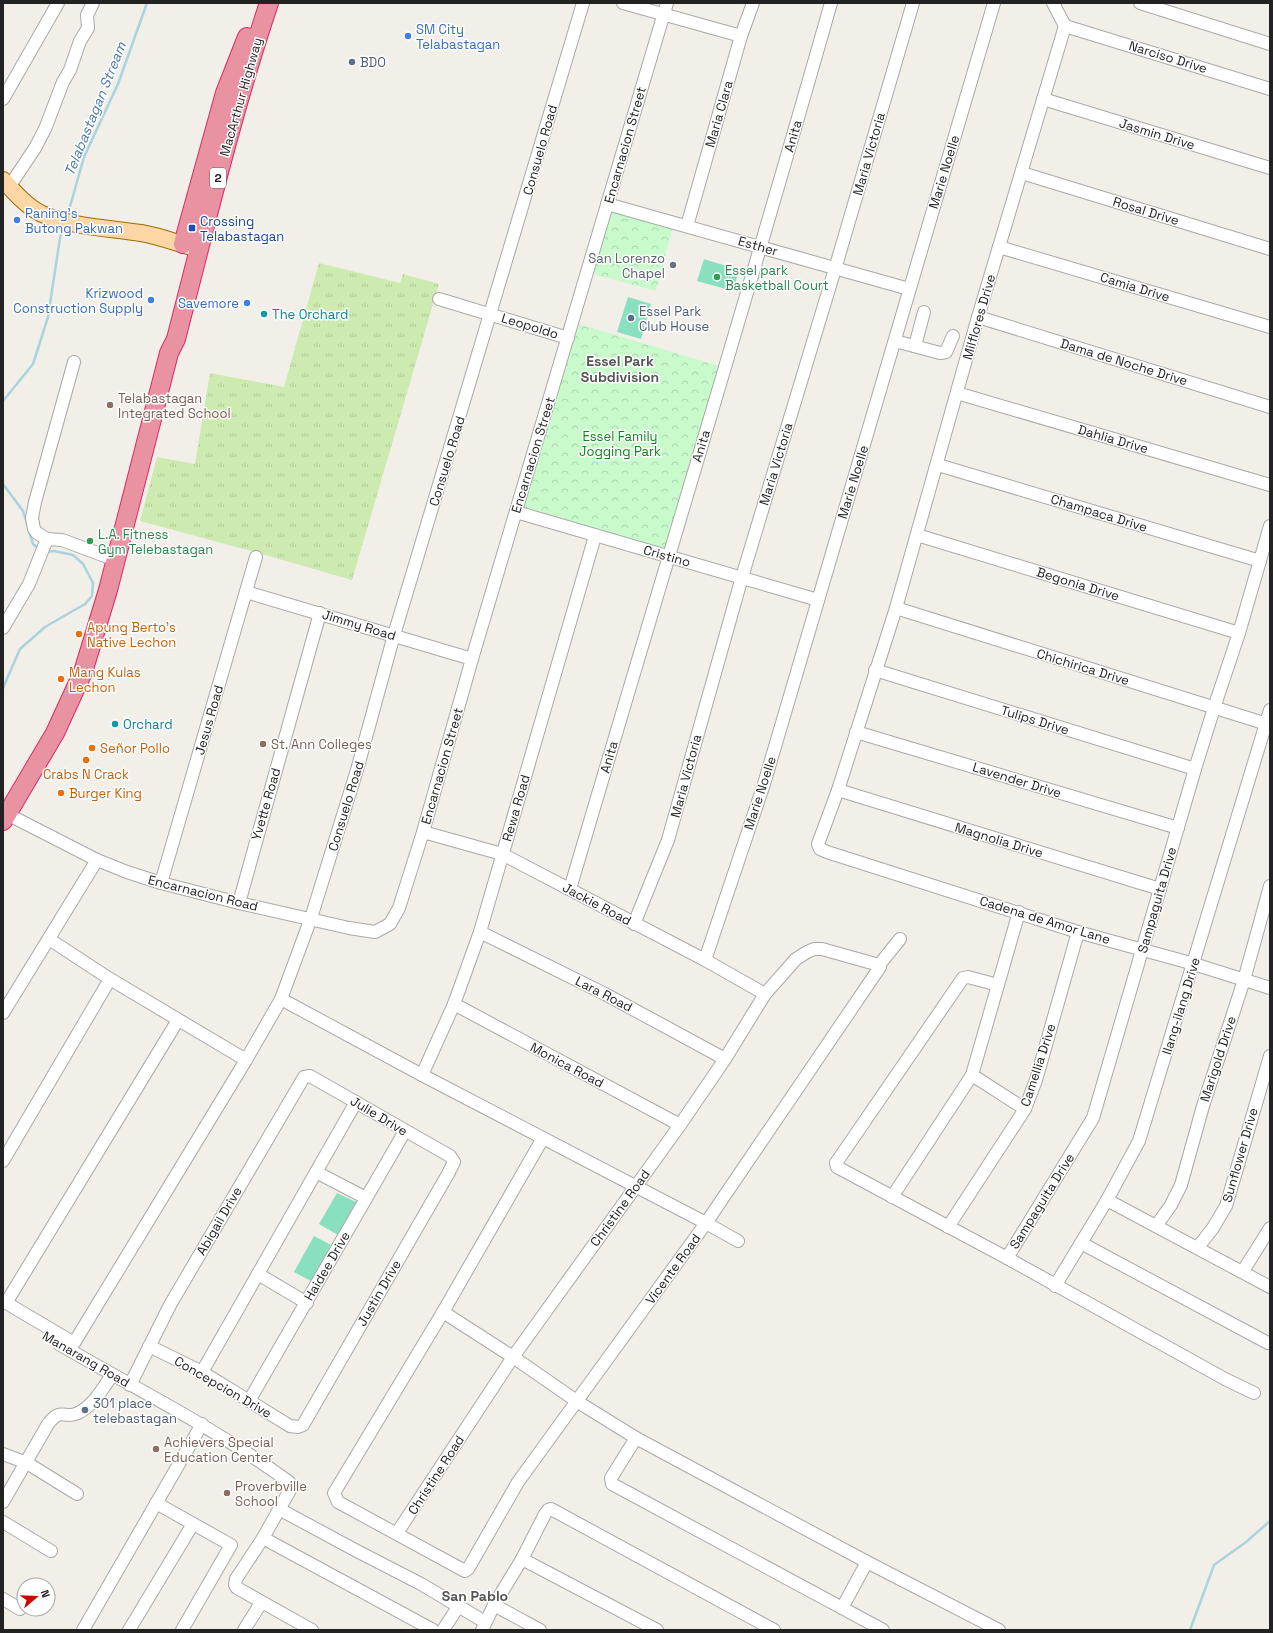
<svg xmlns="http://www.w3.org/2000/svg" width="1273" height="1633" font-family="'Space Grotesk',sans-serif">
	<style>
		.grass { fill: url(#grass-tufts) }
		.park { fill: url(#park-crowns) }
		.pitch { fill: #88e0be }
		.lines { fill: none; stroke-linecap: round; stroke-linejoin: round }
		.stream { stroke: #aad3df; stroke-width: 2.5 }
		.minor-casing { stroke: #a9a9a9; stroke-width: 14 }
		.major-casing { stroke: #a06b00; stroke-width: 18 }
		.highway-casing { stroke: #dc2a67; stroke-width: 20 }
		.minor { stroke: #fff; stroke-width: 12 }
		.major { stroke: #fcd6a4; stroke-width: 16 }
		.highway { stroke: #e892a2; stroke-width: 18 }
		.shop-dot { fill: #3f7fe0; stroke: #fff; stroke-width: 1.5 }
		.service-dot { fill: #5c6f8a; stroke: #fff; stroke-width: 1.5 }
		.transit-dot { fill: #1a4fb4; stroke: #fff; stroke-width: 1.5 }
		.worship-dot { fill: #6b7280; stroke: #fff; stroke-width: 1.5 }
		.leisure-dot { fill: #2e9e5b; stroke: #fff; stroke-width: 1.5 }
		.culture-dot { fill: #0f9aa8; stroke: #fff; stroke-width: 1.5 }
		.education-dot { fill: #8d6e63; stroke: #fff; stroke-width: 1.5 }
		.food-dot { fill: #e8710a; stroke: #fff; stroke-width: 1.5 }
		.labels { text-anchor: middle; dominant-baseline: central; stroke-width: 3; stroke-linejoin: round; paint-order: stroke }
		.shield { fill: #fff; stroke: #646464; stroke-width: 1 }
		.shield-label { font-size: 12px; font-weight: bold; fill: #222 }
		.shop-label { font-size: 13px; fill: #366cbe; stroke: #fff; text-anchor: start }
		.street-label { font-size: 13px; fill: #222; stroke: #fff }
		.service-label { font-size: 13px; fill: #4e5e75; stroke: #fff; text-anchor: start }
		.transit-label { font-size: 13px; fill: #164399; stroke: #fff; text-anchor: start }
		.worship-label { font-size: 13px; fill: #5b616d; stroke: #fff; text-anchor: end }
		.leisure-label { font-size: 13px; fill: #27864d; stroke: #fff; text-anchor: start }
		.culture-label { font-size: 13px; fill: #0d838f; stroke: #fff; text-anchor: start }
		.education-label { font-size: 13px; fill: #785e54; stroke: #fff; text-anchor: start }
		.park-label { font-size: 13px; fill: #0c8416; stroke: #fff }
		.food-label { font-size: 13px; fill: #c56008; stroke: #fff; text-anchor: start }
		.water-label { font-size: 14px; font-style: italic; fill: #4a7aab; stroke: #fff }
		.neighbourhood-label { font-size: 14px; font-weight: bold; fill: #555; stroke: #fff }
	</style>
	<defs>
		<pattern id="grass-tufts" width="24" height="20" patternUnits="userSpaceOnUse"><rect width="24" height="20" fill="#cdebb0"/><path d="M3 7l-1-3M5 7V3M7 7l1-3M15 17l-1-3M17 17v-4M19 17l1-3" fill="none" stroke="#b0c997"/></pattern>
		<pattern id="park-crowns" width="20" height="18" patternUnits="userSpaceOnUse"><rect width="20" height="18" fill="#c8facc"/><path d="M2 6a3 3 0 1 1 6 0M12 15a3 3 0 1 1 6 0" fill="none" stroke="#acd6af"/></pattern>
	</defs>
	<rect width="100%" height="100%" fill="#f2efe9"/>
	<!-- grass -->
	<polygon class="grass" points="319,263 400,283 403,274 439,284 352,580 251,551 140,521 157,457 195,464 210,373 284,387"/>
	<!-- park -->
	<g class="park">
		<polygon points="608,206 674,223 656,291 589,273"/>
		<polygon points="575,323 723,367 667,554 519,509"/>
	</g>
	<!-- pitch -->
	<g class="pitch">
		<polygon points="704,259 739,270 733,291 697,281"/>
		<polygon points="628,297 651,304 641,339 617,332"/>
		<polygon points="337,1193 356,1202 338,1235 319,1224"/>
		<polygon points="314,1236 331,1245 311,1281 294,1272"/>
	</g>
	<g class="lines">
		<!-- stream -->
		<g class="stream">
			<polyline points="67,217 84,157 118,84 147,3"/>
			<polyline points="3,401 33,364 48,317 60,238 63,228"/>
			<polyline points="3,484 23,511 28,526"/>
			<polyline points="29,531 33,544 39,549"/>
			<polyline points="3,688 20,649 45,627 85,604 92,596 93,583 83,564 73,555 54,551 47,552"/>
			<polyline points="1190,1630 1214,1565 1246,1542 1270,1521"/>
		</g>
		<!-- minor casing -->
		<g class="minor-casing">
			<g id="minor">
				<polyline points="623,3 741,36"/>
				<polyline points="1053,3 1065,26"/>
				<polyline points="1140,3 1270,44"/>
				<polyline points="1065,26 978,317 896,608 838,790 818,844 820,849 827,852 1078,932 1194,964 1270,988"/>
				<polyline points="1065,26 1270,89"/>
				<polyline points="3,99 58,3"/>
				<polyline points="1043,99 1270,168"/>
				<polyline points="1022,173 1270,249"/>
				<polyline points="9,187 35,148 45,129 63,82 70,70 80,41 88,28 87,15 93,3"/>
				<polyline points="607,204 909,289"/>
				<polyline points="687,226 741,36 753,3"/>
				<polyline points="999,247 1270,327"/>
				<polyline points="439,299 568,338"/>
				<polyline points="978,317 1270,407"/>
				<polyline points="895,341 940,353 946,352 953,336"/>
				<polyline points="915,346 924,312"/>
				<polyline points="74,362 35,502 32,518 34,529 37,533 47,539 62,540 116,560"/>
				<polyline points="957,393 1270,485"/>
				<polyline points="938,465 1260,561"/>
				<polyline points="516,512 818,600"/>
				<polyline points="917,535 1239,633"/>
				<polyline points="246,592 472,659"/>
				<polyline points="896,608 1270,725"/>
				<polyline points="3,628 29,584 47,539"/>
				<polyline points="875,670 1195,769"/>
				<polyline points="856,732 1178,828"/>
				<polyline points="838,790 1160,889"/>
				<polyline points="7,814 97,860 127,872 161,883 239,903 349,928 375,932 390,924 399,908 423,832 472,659 667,3"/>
				<polyline points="423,832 502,854 705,960 765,994"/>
				<polyline points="161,883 256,557"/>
				<path d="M570,889c87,-295 177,-590 261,-886"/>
				<polyline points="239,903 320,613"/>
				<polyline points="634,924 668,840 742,577 835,269 913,3"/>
				<polyline points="480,932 605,994 725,1059"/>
				<polyline points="49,939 110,979 246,1060"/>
				<polyline points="705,960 764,784 994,3"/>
				<polyline points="998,985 968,977 963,978 836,1163 837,1167 1007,1258 1225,1379 1254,1393"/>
				<polyline points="281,999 422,1075 706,1223 738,1241"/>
				<polyline points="454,1004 680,1125"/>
				<polyline points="3,1013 97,860"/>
				<polyline points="422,1075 454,1004 480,932 595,536"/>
				<polyline points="972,1075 1025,1109"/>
				<polyline points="543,1138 443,1312 334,1493 338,1502 465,1571 468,1569 518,1482 706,1223 880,967 879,965 900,939"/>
				<polyline points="3,1161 110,979"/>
				<polyline points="316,1172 366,1198"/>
				<polyline points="892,1197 972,1075 1019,912"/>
				<polyline points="1107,1200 1270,1287"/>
				<polyline points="1156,1226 1171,1205 1181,1185 1203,1106 1244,980 1270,886"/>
				<polyline points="948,1227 1025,1109 1036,1080 1078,932"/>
				<polyline points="1081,1243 1268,1343"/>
				<polyline points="1198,1247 1213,1228 1226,1206 1270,1056"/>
				<polyline points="1007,1258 1093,1118 1195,769 1214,708 1239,633 1270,526"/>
				<polyline points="1243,1271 1270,1228"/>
				<polyline points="258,1274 307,1303"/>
				<polyline points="1055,1286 1107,1200 1139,1141 1270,710"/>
				<polyline points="3,1301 74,1343 246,1060 281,999 311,918 357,770 394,635 583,3"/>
				<polyline points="6,1303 178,1020"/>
				<polyline points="443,1312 513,1357 578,1402 636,1438 867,1562 999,1630"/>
				<path d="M59,1344c77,45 158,85 230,138l2,3 -1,5 -27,48 -27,41 -1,6 2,3 75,42"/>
				<polyline points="202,1372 356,1102"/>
				<polyline points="130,1385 170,1305 304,1077 310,1076 450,1156 454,1162 448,1174 303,1425 298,1427 290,1426 202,1372 149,1346"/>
				<polyline points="249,1401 405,1131"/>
				<polyline points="636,1438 611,1478 612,1484 883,1630"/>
				<polyline points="3,1454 27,1463 77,1494"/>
				<path d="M3,1502l45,-78c14,-18 16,-4 30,-11 16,-8 25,-25 34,-38"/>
				<polyline points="156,1503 231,1545 182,1630"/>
				<polyline points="279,1509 355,1550 421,1584 485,1622"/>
				<polyline points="3,1522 51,1551"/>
				<polyline points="397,1533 513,1357 680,1125 725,1059 765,994 796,959 807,952 814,949 822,949 879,965"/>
				<polyline points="263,1538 433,1630"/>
				<polyline points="522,1559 657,1630"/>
				<polyline points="3,1599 20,1609"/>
				<polyline points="494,1605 540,1630"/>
				<polyline points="842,1608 867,1562"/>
				<polyline points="83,1630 202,1424"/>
				<polyline points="129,1630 193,1524"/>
				<polyline points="244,1630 261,1603"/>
				<polyline points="443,1630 458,1607"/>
				<polyline points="482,1630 494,1605 522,1559 545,1514 548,1510 551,1509 774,1630"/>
			</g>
		</g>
		<!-- major casing -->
		<g class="major-casing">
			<path id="major" d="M3,180c11,12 24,27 39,34 30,13 67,14 99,19 18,3 36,10 54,15"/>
		</g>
		<!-- highway casing -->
		<g class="highway-casing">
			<g id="highway">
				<polyline points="183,244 225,93 247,37"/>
				<path d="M3,821l52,-88 28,-61 25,-82 61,-237 7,-14c29,-112 56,-226 93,-336"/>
			</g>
		</g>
		<!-- minor -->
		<use href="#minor" class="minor"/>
		<!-- major -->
		<use href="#major" class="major"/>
		<!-- highway -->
		<use href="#highway" class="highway"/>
	</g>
	<!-- markers -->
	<g class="shop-dot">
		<circle cx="408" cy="36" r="4"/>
		<circle cx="17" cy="220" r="4"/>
		<circle cx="151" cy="300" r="4"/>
		<circle cx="247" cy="303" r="4"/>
	</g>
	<g class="service-dot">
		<circle cx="352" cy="62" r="4"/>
		<circle cx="631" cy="318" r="4"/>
		<circle cx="85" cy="1410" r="4"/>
	</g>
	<rect class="transit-dot" x="188" y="224" width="8" height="8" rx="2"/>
	<circle class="worship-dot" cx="673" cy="265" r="4"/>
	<g class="leisure-dot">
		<circle cx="717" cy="277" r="4"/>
		<circle cx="90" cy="541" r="4"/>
	</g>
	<g class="culture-dot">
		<circle cx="264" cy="314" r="4"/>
		<circle cx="115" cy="724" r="4"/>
	</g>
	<g class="education-dot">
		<circle cx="110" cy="405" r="4"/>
		<circle cx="263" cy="744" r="4"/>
		<circle cx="156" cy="1449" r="4"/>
		<circle cx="227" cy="1493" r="4"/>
	</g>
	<g class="food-dot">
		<circle cx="79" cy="634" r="4"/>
		<circle cx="61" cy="679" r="4"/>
		<circle cx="92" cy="748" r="4"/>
		<circle cx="86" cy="760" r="4"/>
		<circle cx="61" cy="793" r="4"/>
	</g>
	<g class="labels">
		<!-- shield labels -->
		<rect class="shield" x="210" y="168" width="16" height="20" rx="3"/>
		<g class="shield-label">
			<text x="218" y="178">2</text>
		</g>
		<!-- shop labels -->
		<g class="shop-label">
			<text x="416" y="29">SM City<tspan x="416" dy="15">Telabastagan</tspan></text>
			<text x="25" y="213">Paning's<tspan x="25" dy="15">Butong Pakwan</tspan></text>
			<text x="143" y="293" text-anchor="end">Krizwood<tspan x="143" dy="15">Construction Supply</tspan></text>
			<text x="239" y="303" text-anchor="end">Savemore</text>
		</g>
		<!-- street labels -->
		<g class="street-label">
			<text transform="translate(1168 57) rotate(17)">Narciso Drive</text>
			<text transform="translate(241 97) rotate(-74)">MacArthur Highway</text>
			<text transform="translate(719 114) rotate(-74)">Maria Clara</text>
			<text transform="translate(1157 134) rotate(17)">Jasmin Drive</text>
			<text transform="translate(793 136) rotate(-74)">Anita</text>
			<text transform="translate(625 145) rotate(-74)">Encarnacion Street</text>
			<text transform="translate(540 150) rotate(-74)">Consuelo Road</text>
			<text transform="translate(869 154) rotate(-74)">Maria Victoria</text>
			<text transform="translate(944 172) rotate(-73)">Marie Noelle</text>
			<text transform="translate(1146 211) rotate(17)">Rosal Drive</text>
			<text transform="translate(758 246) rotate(16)">Esther</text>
			<text transform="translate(1135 287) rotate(17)">Camia Drive</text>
			<text transform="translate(979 317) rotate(-74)">Milflores Drive</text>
			<text transform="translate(530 326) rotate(17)">Leopoldo</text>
			<text transform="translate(1124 362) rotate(17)">Dama de Noche Drive</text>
			<text transform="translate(1113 439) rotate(16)">Dahlia Drive</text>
			<text transform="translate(701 446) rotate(-73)">Anita</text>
			<text transform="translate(533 455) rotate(-73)">Encarnacion Street</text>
			<text transform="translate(447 461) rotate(-73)">Consuelo Road</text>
			<text transform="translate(776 464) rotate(-73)">Maria Victoria</text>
			<text transform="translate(853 482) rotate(-73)">Marie Noelle</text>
			<text transform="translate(1099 513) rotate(17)">Champaca Drive</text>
			<text transform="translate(667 556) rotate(16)">Cristino</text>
			<text transform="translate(1078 584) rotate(17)">Begonia Drive</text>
			<text transform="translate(359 625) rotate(17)">Jimmy Road</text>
			<text transform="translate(1083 667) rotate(17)">Chichirica Drive</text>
			<text transform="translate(209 720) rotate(-74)">Jesus Road</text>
			<text transform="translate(1035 720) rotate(17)">Tulips Drive</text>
			<text transform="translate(609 757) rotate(-74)">Anita</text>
			<text transform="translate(442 766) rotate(-74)">Encarnacion Street</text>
			<text transform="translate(686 776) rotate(-75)">Maria Victoria</text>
			<text transform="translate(1017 780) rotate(17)">Lavender Drive</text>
			<text transform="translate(760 793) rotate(-72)">Marie Noelle</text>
			<text transform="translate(266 804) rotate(-74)">Yvette Road</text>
			<text transform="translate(346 806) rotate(-73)">Consuelo Road</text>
			<text transform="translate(516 808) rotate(-74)">Rewa Road</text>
			<text transform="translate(999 840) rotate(17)">Magnolia Drive</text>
			<text transform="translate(203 893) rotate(14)">Encarnacion Road</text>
			<text transform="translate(1157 900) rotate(-74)">Sampaguita Drive</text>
			<text transform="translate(597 904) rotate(28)">Jackie Road</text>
			<text transform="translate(1045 920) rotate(17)">Cadena de Amor Lane</text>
			<text transform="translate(604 994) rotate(27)">Lara Road</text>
			<text transform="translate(1181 1006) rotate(-73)">Ilang-ilang Drive</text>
			<text transform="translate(1218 1059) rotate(-72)">Marigold Drive</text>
			<text transform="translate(567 1065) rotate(28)">Monica Road</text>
			<text transform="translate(1038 1065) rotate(-72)">Camellia Drive</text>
			<text transform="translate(379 1116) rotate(31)">Julie Drive</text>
			<text transform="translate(1240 1155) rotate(-74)">Sunflower Drive</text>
			<text transform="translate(1042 1201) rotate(-58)">Sampaguita Drive</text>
			<text transform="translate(620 1208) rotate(-54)">Christine Road</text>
			<text transform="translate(219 1221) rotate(-60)">Abigail Drive</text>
			<text transform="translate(327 1266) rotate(-60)">Haidee Drive</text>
			<text transform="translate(673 1269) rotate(-54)">Vicente Road</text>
			<text transform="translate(379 1293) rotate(-60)">Justin Drive</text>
			<text transform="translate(86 1359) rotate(30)">Manarang Road</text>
			<text transform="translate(223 1387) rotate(30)">Concepcion Drive</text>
			<text transform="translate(436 1475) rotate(-57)">Christine Road</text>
		</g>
		<!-- service labels -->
		<g class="service-label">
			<text x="360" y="62">BDO</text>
			<text x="639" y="311">Essel Park<tspan x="639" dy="15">Club House</tspan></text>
			<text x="93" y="1403">301 place<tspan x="93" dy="15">telebastagan</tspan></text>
		</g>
		<!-- transit labels -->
		<g class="transit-label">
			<text x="200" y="221">Crossing<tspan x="200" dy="15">Telabastagan</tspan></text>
		</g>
		<!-- worship labels -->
		<g class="worship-label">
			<text x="665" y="258">San Lorenzo<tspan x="665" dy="15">Chapel</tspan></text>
		</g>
		<!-- leisure labels -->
		<g class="leisure-label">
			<text x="725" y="270">Essel park<tspan x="725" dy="15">Basketball Court</tspan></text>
			<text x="98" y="534">L.A. Fitness<tspan x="98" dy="15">Gym Telebastagan</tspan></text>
		</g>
		<!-- culture labels -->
		<g class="culture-label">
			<text x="272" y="314">The Orchard</text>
			<text x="123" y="724">Orchard</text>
		</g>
		<!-- education labels -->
		<g class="education-label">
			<text x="118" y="398">Telabastagan<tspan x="118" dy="15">Integrated School</tspan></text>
			<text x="271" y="744">St. Ann Colleges</text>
			<text x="164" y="1442">Achievers Special<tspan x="164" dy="15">Education Center</tspan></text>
			<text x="235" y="1486">Proverbville<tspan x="235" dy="15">School</tspan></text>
		</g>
		<!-- park labels -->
		<g class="park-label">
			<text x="620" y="436">Essel Family<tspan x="620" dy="15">Jogging Park</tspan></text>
		</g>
		<!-- food labels -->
		<g class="food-label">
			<text x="87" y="627">Apung Berto's<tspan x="87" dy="15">Native Lechon</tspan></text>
			<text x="69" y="672">Mang Kulas<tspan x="69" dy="15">Lechon</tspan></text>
			<text x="100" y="748">Señor Pollo</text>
			<text x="86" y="774" text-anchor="middle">Crabs N Crack</text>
			<text x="69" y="793">Burger King</text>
		</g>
		<!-- water labels -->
		<g class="water-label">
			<text transform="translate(95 109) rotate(-68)">Telabastagan Stream</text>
		</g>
		<!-- neighbourhood labels -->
		<g class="neighbourhood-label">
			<text x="620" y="361">Essel Park<tspan x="620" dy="16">Subdivision</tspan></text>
			<text x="475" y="1596">San Pablo</text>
		</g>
	</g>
	<!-- border -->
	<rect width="1273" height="1633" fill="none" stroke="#222222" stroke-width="8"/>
	<!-- north arrow -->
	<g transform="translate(36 1597) rotate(71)"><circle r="19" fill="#ffffff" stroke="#a7a7a7"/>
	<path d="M0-3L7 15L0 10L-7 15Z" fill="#d40000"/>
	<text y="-6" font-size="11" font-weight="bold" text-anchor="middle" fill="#222222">N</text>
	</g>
</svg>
